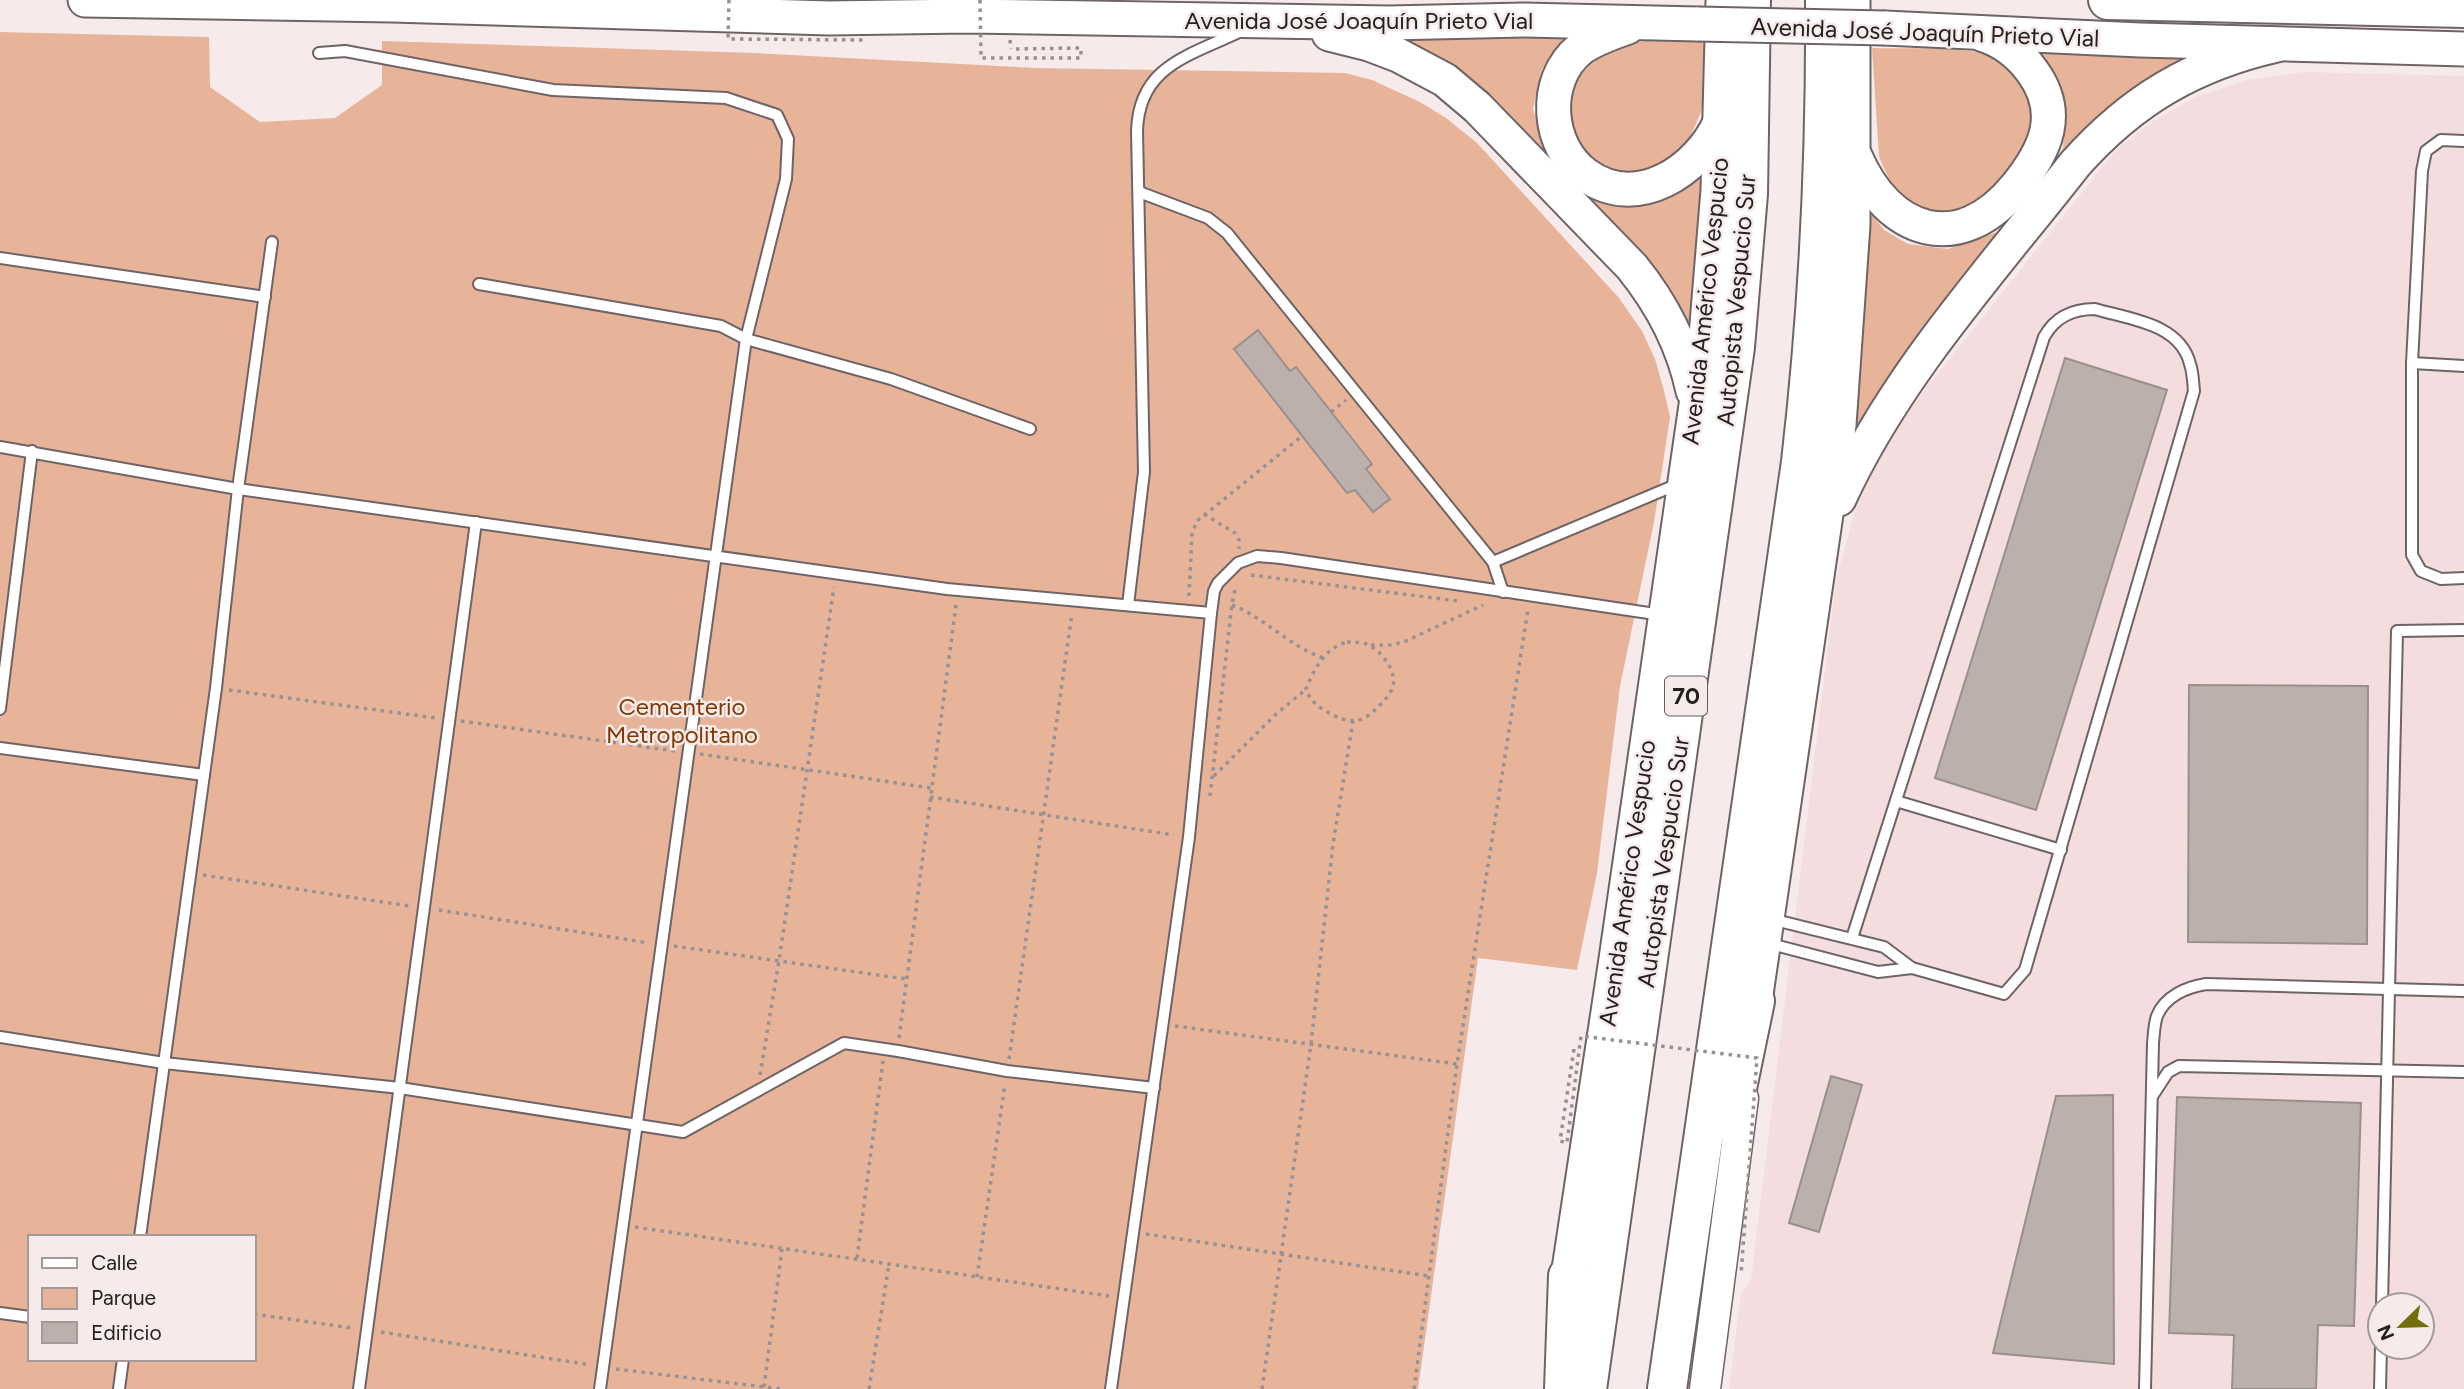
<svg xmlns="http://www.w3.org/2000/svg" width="2464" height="1389" font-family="Figtree,sans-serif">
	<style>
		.built { fill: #f3dddf; fill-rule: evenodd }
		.green { fill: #e7b499; fill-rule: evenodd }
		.building { fill: #bcb0ad; stroke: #9b8f8d; stroke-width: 2 }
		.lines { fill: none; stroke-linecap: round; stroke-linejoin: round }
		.lane-casing { stroke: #6f6465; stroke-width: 14 }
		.secondary-casing { stroke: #6f6465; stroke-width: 33 }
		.primary-casing { stroke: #6f6465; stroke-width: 37 }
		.highway-casing { stroke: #6f6465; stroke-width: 42 }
		.path { stroke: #999091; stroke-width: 3.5; stroke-dasharray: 3.5 5; stroke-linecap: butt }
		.lane { stroke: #fff; stroke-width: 10 }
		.secondary { stroke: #fff; stroke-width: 30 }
		.primary { stroke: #fff; stroke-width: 33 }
		.highway { stroke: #fff; stroke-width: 38 }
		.primary-bridge-casing { stroke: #6f6465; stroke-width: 37; stroke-linecap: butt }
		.path-bridge { stroke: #999091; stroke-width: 3.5; stroke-dasharray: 3.5 5; stroke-linecap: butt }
		.primary-bridge { stroke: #fff; stroke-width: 33 }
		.labels { text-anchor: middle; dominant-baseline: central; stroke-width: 5; stroke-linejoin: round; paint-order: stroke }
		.shield { fill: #f7eaeb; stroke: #645d5e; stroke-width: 2 }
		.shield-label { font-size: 23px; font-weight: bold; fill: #252121 }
		.street-label { font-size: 24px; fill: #252121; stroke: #f7eaeb }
		.park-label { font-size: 24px; fill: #823901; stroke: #f7eaeb }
	</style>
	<rect width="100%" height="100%" fill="#f7eaeb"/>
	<!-- built -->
	<path class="built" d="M2304,72l160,4v1313h-735l12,-95 10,-14 85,-700 18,-66 13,-32 26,-48 15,-23 207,-260 38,-30 43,-24 51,-17zM2380,1305h42v42h-42z"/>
	<!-- green -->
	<g class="green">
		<path d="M0,32l209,5 1,50 50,35 75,-4 47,-33v-44l373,12 280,15 310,5 27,7 48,22 26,16 31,25 142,155 23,33 13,28 9,32 6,26 -16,105 -34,164 -23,187 -20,97 -99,-12 -60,431h-1418zM30,1237h224v122h-224z"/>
		<polygon points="1388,34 1586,35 1569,43 1542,69 1533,109 1544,145 1562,172 1645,203 1683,189 1706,160 1690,338"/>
		<path d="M1658,39l56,4c-1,12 0,25 -3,37 -6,24 -24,76 -47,88 -6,3 -14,5 -20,7 -13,4 -35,3 -46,-6 -40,-35 -38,-95 13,-118 15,-7 31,-10 47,-12z"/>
		<polygon points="2018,47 2200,58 2130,90 2084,133 1854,436 1869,211 1884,230 1908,244 1948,249 2006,229 2042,184 2063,148 2066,105 2050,71"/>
		<path d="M1872,48c28,1 112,-3 132,13 17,13 36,51 30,72 -5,18 -22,35 -34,48 -7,7 -14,17 -22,23 -6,3 -15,4 -21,6 -42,11 -65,-18 -78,-54z"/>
	</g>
	<!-- building -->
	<g class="building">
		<polygon points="1258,330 1290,371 1296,367 1372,464 1366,469 1390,499 1373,512 1355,490 1347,493 1234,349"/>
		<polygon points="2065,358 2167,390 2036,810 1935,778"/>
		<polygon points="2189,685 2368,686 2367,944 2188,942"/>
		<polygon points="1831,1076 1862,1085 1819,1232 1789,1223"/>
		<polygon points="2113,1095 2114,1364 1993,1353 2056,1096"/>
		<polygon points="2177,1097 2361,1103 2354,1326 2318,1325 2316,1389 2232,1389 2234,1335 2169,1333"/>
	</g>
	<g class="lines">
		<!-- lane casing -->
		<g class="lane-casing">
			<g id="lane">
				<polyline points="319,53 345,51 553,90 726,98 777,115 788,139 786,179 746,339 600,1389"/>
				<polyline points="2464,141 2441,140 2426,151 2422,171 2412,363 2412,555 2421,571 2441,579 2464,578"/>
				<polyline points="1139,192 1208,218 1227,233 1493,562 1503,592"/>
				<polyline points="0,258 265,297"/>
				<polyline points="479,284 721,326 746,339 891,379 1030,429"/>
				<polyline points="2412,363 2464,366"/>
				<polyline points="0,447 238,489 947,589 1211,613"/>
				<polyline points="1493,562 1678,484"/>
				<path d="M1128,605l16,-133 -7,-341c2,-66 53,-75 104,-100"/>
				<polyline points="0,709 32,451"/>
				<polyline points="0,748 204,775"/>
				<polyline points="1896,801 2061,850"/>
				<polyline points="1771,919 1884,947 1912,968"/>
				<path d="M1767,943l111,29 34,-4 92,26 21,-24 169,-579c-1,-9 -1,-19 -4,-27 -10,-41 -62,-45 -95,-55 -23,0 -40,8 -51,28l-192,601"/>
				<polyline points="0,1037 164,1063 400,1088 683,1132 844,1043 898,1051 1007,1071 1154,1088"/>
				<polyline points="2153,1095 2168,1072 2179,1066 2464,1072"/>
				<polyline points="140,1237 216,688 238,489 272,242"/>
				<polyline points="2382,1305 2397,631 2464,630"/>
				<polyline points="0,1313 30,1317"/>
				<polyline points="119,1389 123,1359"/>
				<polyline points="359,1389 476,522"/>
				<polyline points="1111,1389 1189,837 1211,613 1214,591 1218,583 1238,563 1257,556 1281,558 1662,615"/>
				<path d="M2145,1389l8,-346c1,-8 1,-19 4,-27 8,-20 30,-29 49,-32l258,7"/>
				<polyline points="2380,1389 2381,1347"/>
			</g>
		</g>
		<!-- secondary casing -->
		<g class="secondary-casing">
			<polyline id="secondary" points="1705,1389 1743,1098"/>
		</g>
		<!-- primary casing -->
		<g class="primary-casing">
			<g id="primary">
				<polyline points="85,0 392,5 829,18 967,16 1389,23 1524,20 1698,24"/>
				<path d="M1628,27c-16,6 -35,12 -48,22 -39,32 -33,98 6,126 51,37 113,-5 134,-53"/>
				<polyline points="1885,28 2140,40 2464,49"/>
				<path d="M1329,34l40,10 29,11 47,25 32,27 155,160c30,37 51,77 61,124"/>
				<path d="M1855,156c33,78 104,101 161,31 30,-37 47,-74 16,-116 -13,-18 -31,-31 -51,-37"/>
				<path d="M1839,499c56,-123 153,-229 236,-335 57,-64 118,-100 202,-119"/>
				<polyline points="1755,1001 1839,425 1853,225 1853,0"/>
				<polyline points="1568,1276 1615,966 1706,336 1718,190 1723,0"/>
			</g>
		</g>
		<!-- highway casing -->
		<g class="highway-casing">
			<g id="highway">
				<polyline points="2108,0 2464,8"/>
				<polyline points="1730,1122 1755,1001"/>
				<polyline points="1564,1389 1568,1276"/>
				<polyline points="1587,1389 1735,347 1748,194 1751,0"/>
				<path d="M1667,1389l134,-927c18,-156 25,-305 24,-462"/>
			</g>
		</g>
		<!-- path -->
		<g class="path">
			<polyline points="1010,40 1011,49"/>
			<polyline points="1331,412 1346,400"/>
			<polyline points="1204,514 1235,533 1239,540 1239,549"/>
			<polyline points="1251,575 1458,601"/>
			<polyline points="1189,596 1192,534 1197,521 1302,436"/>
			<path d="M1232,605c33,13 57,41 91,53"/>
			<path d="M1347,642c8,0 15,0 22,3 12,6 28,26 24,41 -2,7 -7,13 -12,18 -16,17 -26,22 -48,11 -12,-6 -23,-13 -27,-26 8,-20 19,-41 41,-47z"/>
			<polyline points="1371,645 1393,645 1406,641 1483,605"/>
			<polyline points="229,690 436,718"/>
			<polyline points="461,721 675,751"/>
			<polyline points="700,754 931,788"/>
			<polyline points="1214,776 1274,716 1305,690"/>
			<polyline points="1210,796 1232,604 1236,585"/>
			<polyline points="930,797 1174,835"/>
			<polyline points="203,875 410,906"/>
			<polyline points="439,910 649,943"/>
			<polyline points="674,946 906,979"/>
			<polyline points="1175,1026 1457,1064"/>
			<polyline points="899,1038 956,605"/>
			<polyline points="1009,1059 1072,613"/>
			<polyline points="760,1075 779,961 834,587"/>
			<polyline points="635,1227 1109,1296"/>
			<polyline points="1146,1234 1429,1276"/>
			<polyline points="857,1258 883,1061"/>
			<polyline points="977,1277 1005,1084"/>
			<polyline points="254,1314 352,1328"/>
			<polyline points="381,1332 591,1365"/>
			<polyline points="616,1369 781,1389"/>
			<polyline points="764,1387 782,1249"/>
			<polyline points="869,1389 889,1264"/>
			<polyline points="1262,1389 1311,1044 1333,844 1353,721"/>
			<polyline points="1414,1389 1457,1064 1528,609"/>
		</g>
		<!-- lane -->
		<use href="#lane" class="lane"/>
		<!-- secondary -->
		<use href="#secondary" class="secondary"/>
		<!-- primary -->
		<use href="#primary" class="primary"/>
		<!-- highway -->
		<use href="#highway" class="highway"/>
		<!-- primary-bridge casing -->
		<g class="primary-bridge-casing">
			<polyline id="primary-bridge" points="1698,24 1885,28"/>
		</g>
		<!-- path-bridge -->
		<g class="path-bridge">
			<polyline points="729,0 728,39 865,40"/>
			<polyline points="980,0 981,58 1081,58 1081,48 1011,49"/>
			<polyline points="1574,1049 1560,1141 1567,1143 1581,1036 1757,1058 1741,1275"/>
		</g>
		<!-- primary-bridge -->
		<use href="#primary-bridge" class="primary-bridge"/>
	</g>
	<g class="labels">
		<!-- shield labels -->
		<rect class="shield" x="1665" y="676.5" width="42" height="39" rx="5"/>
		<g class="shield-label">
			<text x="1686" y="696">70</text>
		</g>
		<!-- street labels -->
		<g class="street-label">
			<text x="1359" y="20">Avenida José Joaquín Prieto Vial</text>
			<text transform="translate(1925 32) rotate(2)">Avenida José Joaquín Prieto Vial</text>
			<text transform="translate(1736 300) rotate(-85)">Autopista Vespucio Sur</text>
			<text transform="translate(1705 301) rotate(-84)">Avenida Américo Vespucio</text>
			<text transform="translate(1663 862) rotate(-82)">Autopista Vespucio Sur</text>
			<text transform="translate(1627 883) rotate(-82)">Avenida Américo Vespucio</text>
		</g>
		<!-- park labels -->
		<g class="park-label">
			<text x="682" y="706">Cementerio<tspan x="682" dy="28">Metropolitano</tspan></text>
		</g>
	</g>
	<!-- legend -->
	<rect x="28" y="1235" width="228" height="126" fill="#f7eaeb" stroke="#a39a9a" stroke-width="2"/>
	<rect x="42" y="1258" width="35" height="10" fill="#ffffff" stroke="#a39a9a" stroke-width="2"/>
	<text x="91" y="1270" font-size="21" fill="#252121">Calle</text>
	<rect x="42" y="1288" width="35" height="21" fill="#e7b499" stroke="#a39a9a" stroke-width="2"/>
	<text x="91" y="1305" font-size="21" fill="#252121">Parque</text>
	<rect x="42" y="1322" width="35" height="21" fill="#bcb0ad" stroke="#a39a9a" stroke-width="2"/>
	<text x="91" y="1340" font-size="21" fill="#252121">Edificio</text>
	<!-- north arrow -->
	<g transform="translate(2401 1326) rotate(247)"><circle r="33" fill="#f7eaeb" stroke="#a39a9a" stroke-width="2"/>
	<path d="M0-5L12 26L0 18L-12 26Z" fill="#756d0a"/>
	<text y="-10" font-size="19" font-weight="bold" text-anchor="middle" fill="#252121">N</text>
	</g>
</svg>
